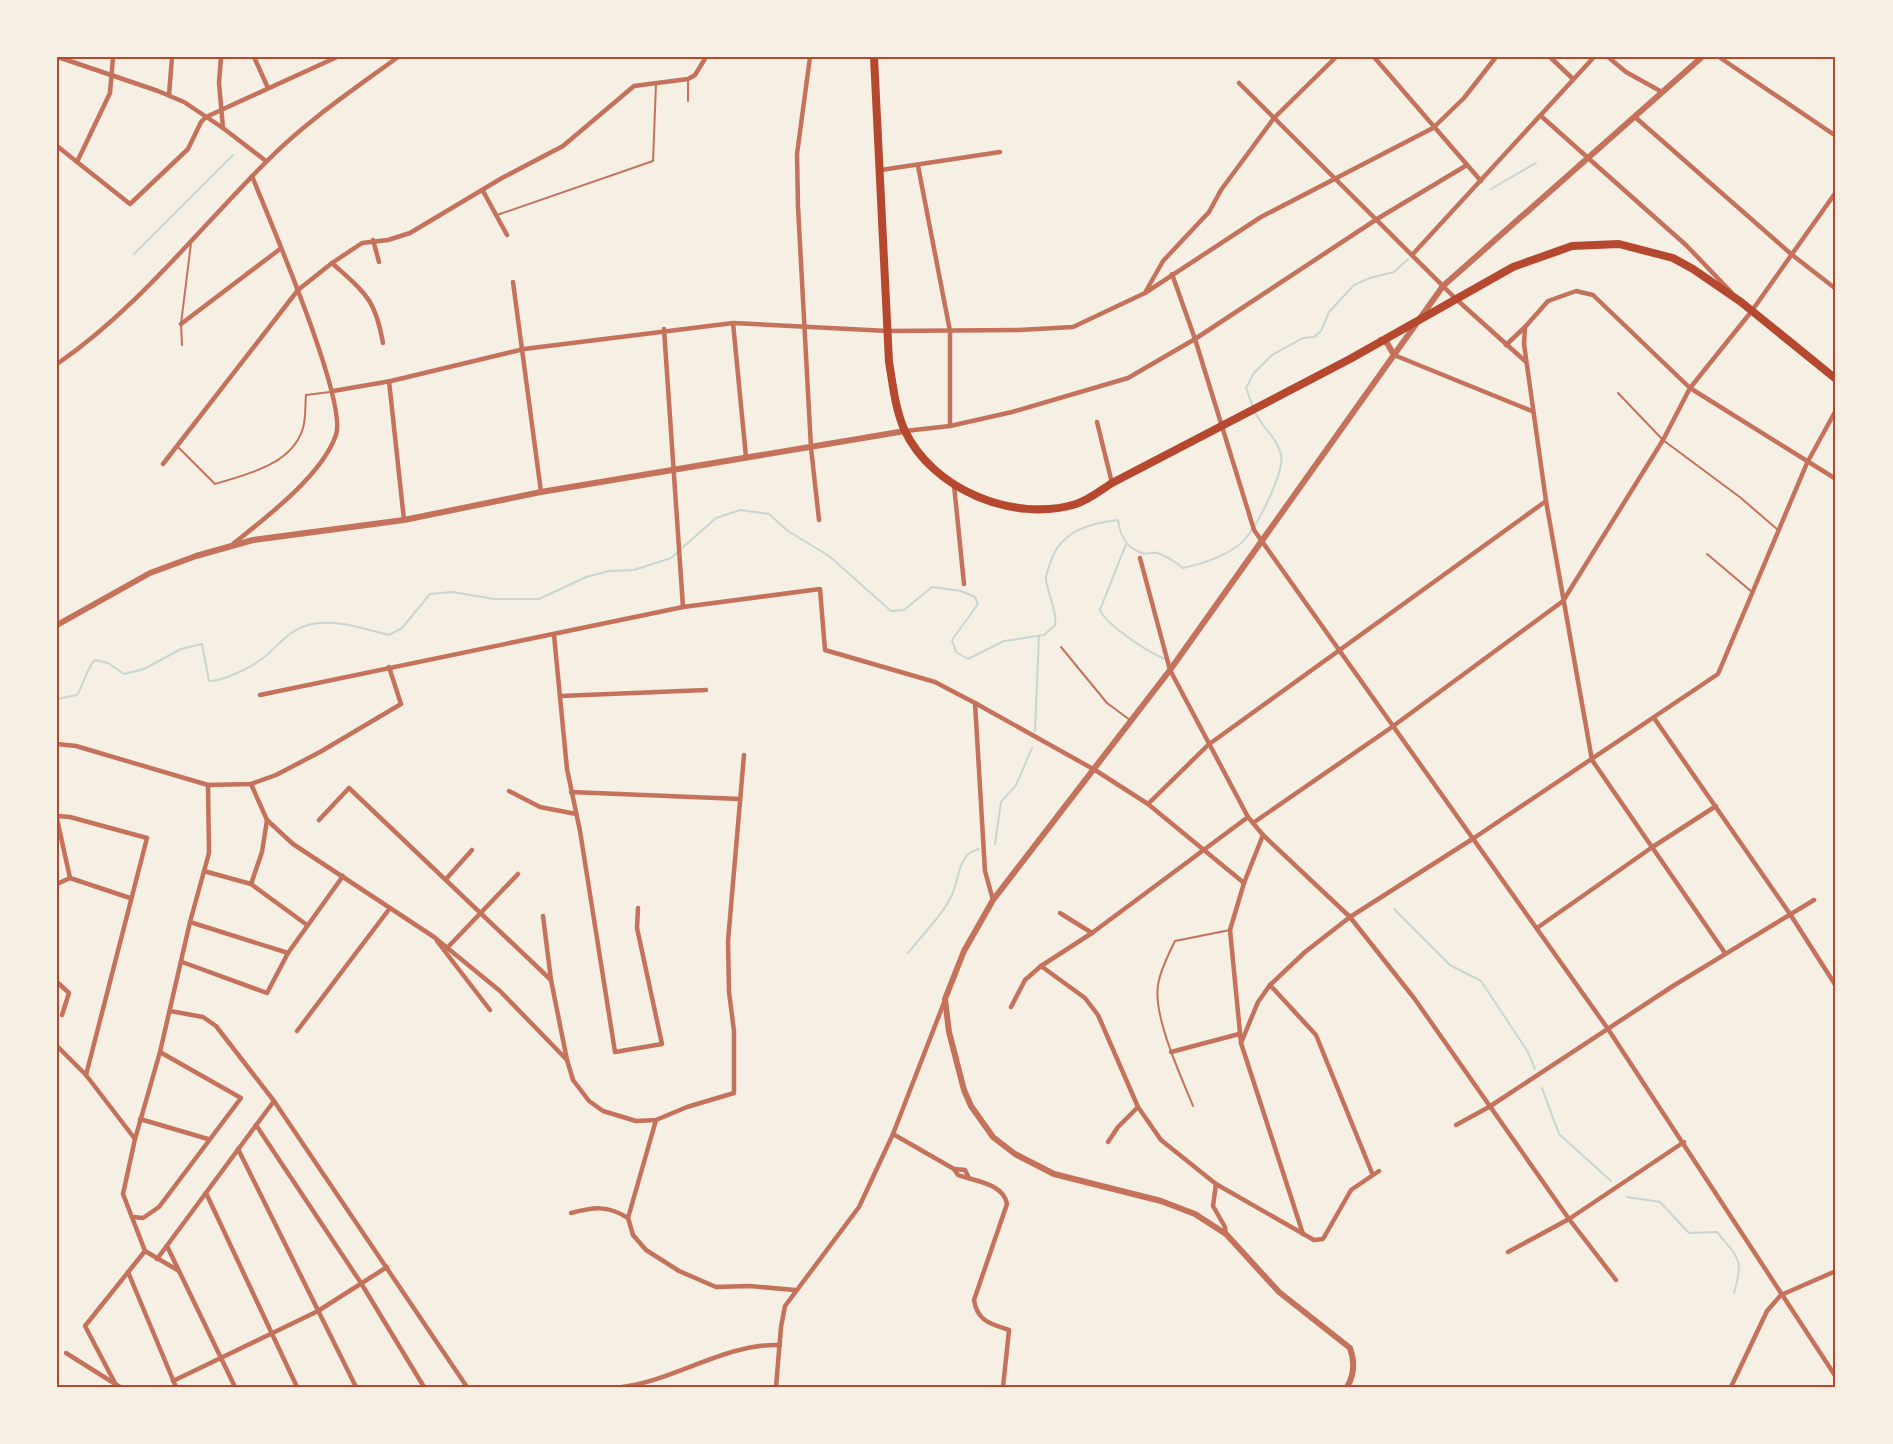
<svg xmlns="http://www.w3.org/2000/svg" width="1893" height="1444" font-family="Signika,sans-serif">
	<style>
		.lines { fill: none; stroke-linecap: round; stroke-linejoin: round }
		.stream { stroke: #c9d6d2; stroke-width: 2 }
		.service { stroke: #c5725c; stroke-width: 2 }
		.minor { stroke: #c5725c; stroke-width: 4.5 }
		.tertiary { stroke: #c5725c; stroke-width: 6 }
		.primary { stroke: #b5482f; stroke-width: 8 }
		.neatline { fill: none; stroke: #b5482f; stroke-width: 2 }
	</style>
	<rect width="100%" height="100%" fill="#f6efe4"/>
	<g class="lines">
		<!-- stream -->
		<g class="stream">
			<polyline points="1491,189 1536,163"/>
			<polyline points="134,254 233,155"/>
			<polyline points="1253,407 1246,388 1254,373 1272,355 1303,338 1314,337 1321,331 1329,312 1354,285 1370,278 1394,272 1408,259"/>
			<path d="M1126,544l-26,66c6,15 52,45 66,49"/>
			<path d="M57,699l20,-4c7,-11 9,-26 18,-35l13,3 16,11 20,-5 37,-20 21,-5 7,37c12,1 40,-13 50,-20 19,-13 27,-31 53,-37 25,-5 52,5 77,11l13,-7 28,-34 23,-2 41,7h45l47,-22 23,-6 25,-1 37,-12 45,-40 24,-8 29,4 19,17 41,25 62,55 13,-1 28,-23 29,4 14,6 3,7 -26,36 4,12 12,7 36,-18 40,-6 11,-10c2,-16 -7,-29 -9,-46 0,-6 3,-12 5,-18 10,-30 39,-38 67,-41 2,16 8,28 24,33 5,2 10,-1 15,0 9,2 18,9 26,15 19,-4 50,-14 62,-29 12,-13 40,-67 36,-84 -4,-18 -19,-27 -26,-43"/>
			<polyline points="1035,731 1039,636"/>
			<polyline points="995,844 1001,802 1016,785 1032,748"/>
			<polyline points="1394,909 1450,965 1481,981 1528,1052 1535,1069"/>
			<path d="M908,953c14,-18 34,-37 44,-58 7,-16 6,-42 27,-46"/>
			<polyline points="1542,1088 1559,1134 1611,1181"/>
			<path d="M1627,1197l33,5 29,31 28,-1c22,27 27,27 17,61"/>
		</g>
		<!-- service -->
		<g class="service">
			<polyline points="688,101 688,79"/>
			<polyline points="497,215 653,161 656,84"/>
			<polyline points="182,345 181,324 191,243"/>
			<polyline points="1618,393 1663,440 1741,498 1778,530"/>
			<path d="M178,447l37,37c32,-10 77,-19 88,-56 3,-10 2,-23 3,-33l24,-3"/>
			<polyline points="1707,554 1752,592"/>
			<polyline points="1061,647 1107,703 1130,720"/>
			<path d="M1193,1106c-12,-30 -43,-95 -34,-126 3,-13 10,-27 16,-39l55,-11"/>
		</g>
		<!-- minor -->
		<g class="minor">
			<polyline points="58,57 158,91 184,102 223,128"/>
			<polyline points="221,57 219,83 223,128 266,161"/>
			<polyline points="254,57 268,88"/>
			<polyline points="810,57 797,154 798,207 811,448 819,520"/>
			<polyline points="1374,57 1481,181"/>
			<polyline points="1550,57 1573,79"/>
			<polyline points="1608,57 1626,72 1662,92"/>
			<polyline points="1719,57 1836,136"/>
			<polyline points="1239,83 1456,299 1525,361"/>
			<polyline points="169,95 172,57"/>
			<polyline points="1541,116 1687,246 1731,292"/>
			<polyline points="1635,117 1791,254 1836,289"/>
			<polyline points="57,146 130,204 188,149 201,122 206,117 337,57"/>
			<polyline points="77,162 110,93 113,57"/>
			<polyline points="918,166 950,331 950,426"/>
			<polyline points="881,170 1000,152"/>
			<polyline points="483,191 507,235"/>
			<polyline points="373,240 379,262"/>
			<polyline points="1412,255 1594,57"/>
			<path d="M332,263c33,30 43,35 51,80"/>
			<polyline points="1172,274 1195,339 1254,530 1608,1029 1836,1377"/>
			<polyline points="513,282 541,492"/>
			<polyline points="1146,291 1163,261 1209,212 1221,190 1274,118 1336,57"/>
			<polyline points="733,323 746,457"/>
			<polyline points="181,324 280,249"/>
			<polyline points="664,329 683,607"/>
			<polyline points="1506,345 1525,327"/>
			<polyline points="1394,355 1532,411"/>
			<path d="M57,364c81,-56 140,-133 209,-202 39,-40 87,-72 132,-105"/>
			<polyline points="389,381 404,520"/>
			<polyline points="333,391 391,381 524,349 733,323 888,331 1019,330 1073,327 1145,293 1261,217 1433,128 1464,98 1496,57"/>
			<polyline points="1097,422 1112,483"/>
			<polyline points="905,431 950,426 1012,412 1128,378 1195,339 1377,219 1467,165"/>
			<polyline points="163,464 298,290 332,263 362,243 388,240 410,233 502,178 563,146 634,86 688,79 695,75 706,57"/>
			<polyline points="954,485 964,584"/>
			<path d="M234,543c33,-26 88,-68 102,-108 12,-34 -67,-216 -84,-259"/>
			<polyline points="1140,558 1170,670 1248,817 1263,835 1350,917 1414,998 1569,1219 1616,1280"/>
			<polyline points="554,635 567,769 580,831 615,1052 662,1044 637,928 638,908"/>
			<polyline points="260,695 683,607 820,589 825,650 935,682 975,703 1095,770 1148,804 1244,883"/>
			<polyline points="561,696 706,690"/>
			<polyline points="975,703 985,871 993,900"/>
			<polyline points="1654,718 1790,914 1836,986"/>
			<polyline points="57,744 76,746 208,785 251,784 276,775 320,752 401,704 389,667"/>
			<polyline points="251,784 267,820 293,844 434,937 500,991 567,1060 573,1080 589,1101 603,1111 636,1121 656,1120 687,1107 734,1093 734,1031 729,992 728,941 744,755"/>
			<polyline points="509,791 540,807 576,814"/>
			<polyline points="571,792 740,799"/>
			<polyline points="1148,804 1208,745 1546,501"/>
			<polyline points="57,816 70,817 147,838 86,1075"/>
			<polyline points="57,819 70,878"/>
			<polyline points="319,820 349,788 551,980"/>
			<polyline points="1253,823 1392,727 1563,601 1663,440 1690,388 1751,312 1836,192"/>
			<polyline points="1263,835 1244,883 1230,930 1241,1043 1303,1234"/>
			<polyline points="204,871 251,884 307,925"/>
			<polyline points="446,879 472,850"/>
			<polyline points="57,884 70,878 130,898"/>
			<polyline points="251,884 262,852 267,820"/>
			<polyline points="1060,913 1092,933"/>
			<polyline points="543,916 551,980 567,1060"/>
			<polyline points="190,922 288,953"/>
			<polyline points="1537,928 1651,848 1716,806"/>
			<polyline points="437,941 490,1010"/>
			<polyline points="448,947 518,874"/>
			<polyline points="1725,953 1592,760 1546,501 1524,344 1525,327 1548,301 1576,291 1593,295 1690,388 1836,479"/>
			<polyline points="182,962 267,993 288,953 343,876"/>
			<polyline points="1041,966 1085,998 1098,1015 1138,1107 1161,1140 1216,1184 1314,1240 1323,1239 1351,1190 1379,1171"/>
			<polyline points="57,982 69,993 62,1015"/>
			<polyline points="1270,985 1316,1035 1372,1173"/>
			<polyline points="1011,1007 1025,980 1041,966 1092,933 1248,817"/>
			<polyline points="170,1011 203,1017 216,1026 274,1101 467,1387"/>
			<polyline points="297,1031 390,908"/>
			<polyline points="1241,1043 1258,1002 1270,985 1305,952 1350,917 1474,838 1718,674 1807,463 1836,410"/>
			<polyline points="57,1046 86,1075 135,1139"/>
			<polyline points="1171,1052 1239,1034"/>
			<polyline points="140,1119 208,1139"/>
			<polyline points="256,1125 361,1283 424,1387"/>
			<polyline points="1456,1125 1489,1107 1673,986 1814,900"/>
			<path d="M893,1134l61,35 4,6c16,6 45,8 49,29l-33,96c3,21 17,24 35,30l-6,57"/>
			<polyline points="1108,1142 1118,1127 1138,1107"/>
			<polyline points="238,1149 356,1387"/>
			<polyline points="954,1169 965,1170 968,1176"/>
			<polyline points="1216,1184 1213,1206 1225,1227 1226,1234"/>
			<polyline points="206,1193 297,1387"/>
			<path d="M571,1213c23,-6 36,-8 57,5"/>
			<polyline points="134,1217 143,1218 159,1207 241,1098 160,1052"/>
			<polyline points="628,1218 633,1235 646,1250 679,1271 716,1287 749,1286 795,1290"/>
			<polyline points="628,1218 656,1120"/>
			<polyline points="167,1246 235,1387"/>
			<polyline points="1508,1252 1569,1219 1684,1142"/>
			<polyline points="157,1259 274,1101"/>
			<polyline points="179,1271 145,1251 123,1194 135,1139 160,1052 190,922 209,853 208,785"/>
			<polyline points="128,1272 176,1387"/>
			<polyline points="66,1353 120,1387"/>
			<polyline points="173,1381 318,1311 387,1267"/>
			<polyline points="116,1385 85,1326 145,1251"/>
			<path d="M622,1387c54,-7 104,-44 158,-42"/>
			<polyline points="776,1387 781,1327 785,1306 859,1207 893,1134 945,1000"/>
			<polyline points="1731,1387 1767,1311 1781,1295 1836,1271"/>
		</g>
		<!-- tertiary -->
		<g class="tertiary">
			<polyline points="1381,340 1387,343 1394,355"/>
			<polyline points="57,625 150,573 196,556 253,540 404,520 541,492 905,431"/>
			<path d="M1347,1387c8,-13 8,-25 3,-39l-71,-56 -53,-58 -31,-20 -34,-13 -107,-27 -39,-20 -22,-17 -22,-31 -7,-16 -15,-58 -4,-33 19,-48 29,-51 177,-230 273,-384 259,-229"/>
		</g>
		<!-- primary -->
		<path class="primary" d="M874,57l15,305c4,23 6,46 15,67 28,61 110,94 172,75 13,-4 25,-14 36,-21l238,-124 163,-92 59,-21 47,-2 54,14 20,11 48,33 95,77"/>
	</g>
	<!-- border -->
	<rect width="1893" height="1444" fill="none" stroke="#f6efe4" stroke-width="117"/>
	<rect x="58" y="58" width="1776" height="1328" class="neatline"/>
</svg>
